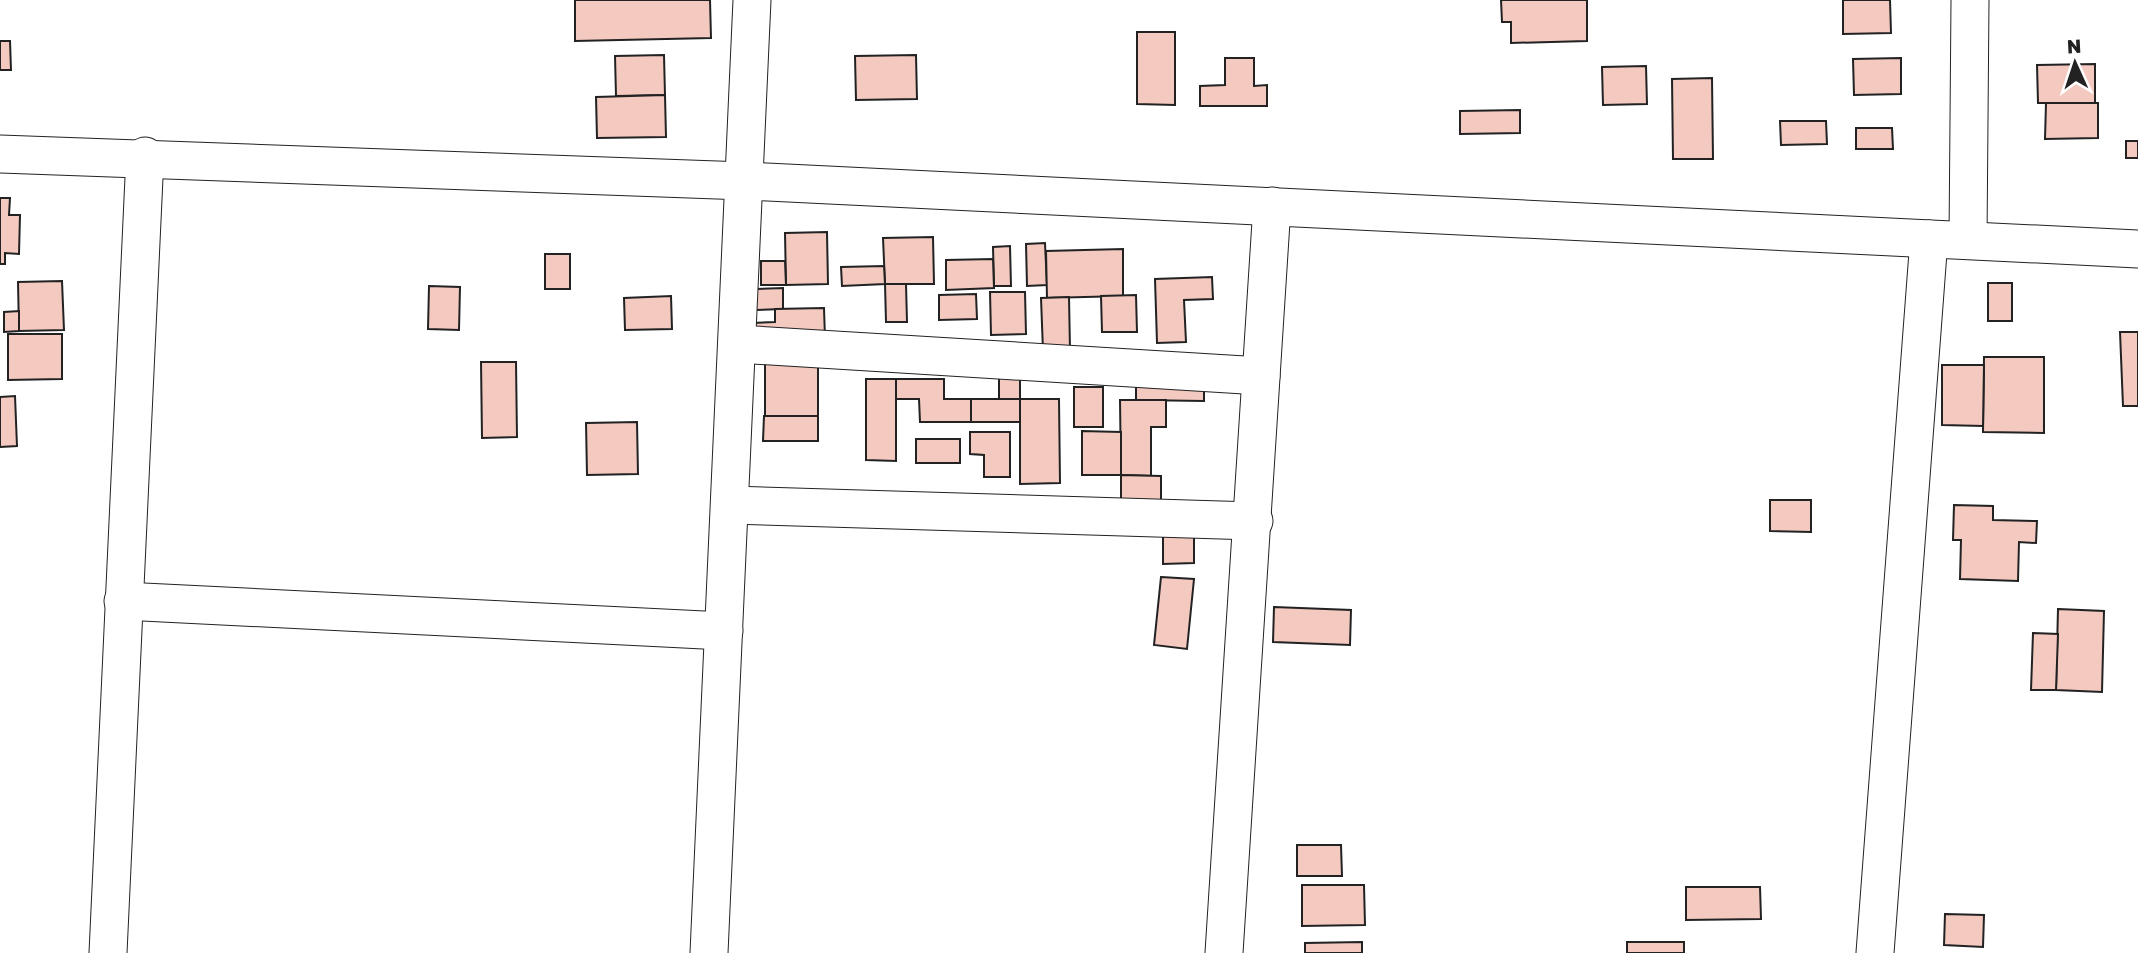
<svg xmlns="http://www.w3.org/2000/svg" width="2138" height="953" font-family="'Golos Text',sans-serif">
	<style>
		.building { fill: #f3c9c0; stroke: #222; stroke-width: 2 }
		.lines { fill: none; stroke-linecap: round; stroke-linejoin: round }
		.minor-casing { stroke: #222; stroke-width: 39 }
		.minor { stroke: #fff; stroke-width: 37 }
	</style>
	<rect width="100%" height="100%" fill="#fff"/>
	<!-- building -->
	<g class="building">
		<polygon points="575,0 710,0 711,38 575,41"/>
		<polygon points="1501,0 1587,0 1587,41 1511,43 1511,22 1502,22"/>
		<polygon points="1843,0 1890,0 1891,33 1843,34"/>
		<polygon points="1137,32 1175,32 1175,105 1137,104"/>
		<polygon points="0,41 10,41 11,70 0,70"/>
		<polygon points="664,55 665,95 616,96 615,56"/>
		<polygon points="916,55 917,99 856,100 855,56"/>
		<polygon points="1225,58 1254,58 1254,86 1267,85 1267,106 1200,106 1200,86 1225,85"/>
		<polygon points="1901,58 1901,94 1854,95 1853,59"/>
		<polygon points="2095,64 2095,103 2038,103 2037,65"/>
		<polygon points="1646,66 1647,104 1603,105 1602,67"/>
		<polygon points="1712,78 1713,159 1673,159 1672,79"/>
		<polygon points="665,95 666,137 597,138 596,97"/>
		<polygon points="2046,103 2098,103 2098,138 2045,139"/>
		<polygon points="1520,110 1520,133 1460,134 1460,111"/>
		<polygon points="1780,121 1826,121 1827,144 1781,145"/>
		<polygon points="1856,128 1892,128 1893,149 1856,149"/>
		<rect x="2126" y="141" width="12" height="17"/>
		<polygon points="0,198 10,198 9,215 20,215 19,254 5,253 5,264 0,264"/>
		<polygon points="827,232 828,284 786,285 785,233"/>
		<polygon points="933,237 934,284 885,284 883,238"/>
		<polygon points="1045,243 1047,285 1027,286 1026,244"/>
		<polygon points="1010,246 1011,286 994,286 993,247"/>
		<polygon points="1123,249 1123,296 1047,298 1046,251"/>
		<rect x="545" y="254" width="25" height="35"/>
		<polygon points="993,259 994,288 946,290 946,260"/>
		<polygon points="761,261 785,261 786,285 761,285"/>
		<polygon points="884,266 885,284 842,286 841,267"/>
		<polygon points="1212,277 1213,299 1184,300 1186,342 1157,343 1155,279"/>
		<polygon points="62,281 64,330 19,331 18,282"/>
		<rect x="1988" y="283" width="24" height="38"/>
		<polygon points="885,284 906,284 907,322 886,322"/>
		<polygon points="429,286 460,287 459,330 428,329"/>
		<polygon points="783,288 783,309 756,310 755,289"/>
		<polygon points="990,292 1025,292 1026,334 991,335"/>
		<polygon points="976,294 977,319 939,320 939,295"/>
		<polygon points="1136,295 1137,332 1102,332 1101,296"/>
		<polygon points="671,296 672,329 625,330 624,298"/>
		<polygon points="1069,297 1070,350 1043,351 1041,298"/>
		<polygon points="824,308 825,338 751,340 751,323 775,322 775,309"/>
		<polygon points="19,311 19,331 4,332 4,312"/>
		<polygon points="2120,332 2138,332 2138,406 2123,406"/>
		<polygon points="8,334 62,334 62,379 8,380"/>
		<polygon points="1984,357 2044,357 2044,433 1983,432"/>
		<polygon points="481,362 516,362 517,437 482,438"/>
		<rect x="765" y="364" width="53" height="52"/>
		<polygon points="1942,365 1984,365 1983,426 1942,425"/>
		<rect x="999" y="370" width="21" height="29"/>
		<polygon points="866,379 896,379 896,461 866,460"/>
		<polygon points="896,379 944,379 944,399 971,399 971,422 920,422 919,399 896,399"/>
		<polygon points="1136,381 1204,381 1204,401 1136,400"/>
		<rect x="1074" y="387" width="29" height="40"/>
		<polygon points="15,396 17,446 0,447 0,397"/>
		<polygon points="971,399 1020,399 1021,422 971,422"/>
		<polygon points="1020,399 1059,399 1060,483 1020,484"/>
		<polygon points="1120,400 1166,400 1166,427 1151,427 1151,476 1121,475"/>
		<polygon points="764,416 818,416 818,441 763,441"/>
		<polygon points="637,422 638,474 587,475 586,423"/>
		<polygon points="1082,431 1121,432 1121,475 1082,475"/>
		<polygon points="970,432 1010,432 1010,477 984,477 984,455 970,454"/>
		<rect x="916" y="439" width="44" height="24"/>
		<polygon points="1121,475 1161,476 1161,508 1121,509"/>
		<polygon points="1770,500 1811,500 1811,532 1770,531"/>
		<polygon points="1954,505 1993,506 1993,520 2037,521 2036,543 2019,542 2018,581 1960,579 1961,540 1953,540"/>
		<polygon points="1163,529 1194,529 1194,563 1163,564"/>
		<polygon points="1161,577 1194,579 1187,649 1154,645"/>
		<polygon points="1274,607 1351,610 1350,645 1273,642"/>
		<polygon points="2058,609 2104,611 2102,692 2056,690"/>
		<polygon points="2033,633 2058,634 2056,690 2031,690"/>
		<polygon points="1297,845 1341,845 1342,876 1297,876"/>
		<polygon points="1302,885 1364,885 1365,925 1302,926"/>
		<polygon points="1686,887 1760,887 1761,919 1686,920"/>
		<polygon points="1945,914 1984,915 1983,947 1944,945"/>
		<polygon points="1362,942 1362,953 1305,953 1305,943"/>
		<rect x="1627" y="942" width="57" height="11"/>
	</g>
	<g class="lines">
		<!-- minor casing -->
		<g class="minor-casing">
			<g id="minor">
				<polyline points="0,154 745,181 2138,249"/>
				<polyline points="1968,240 1970,0"/>
				<polyline points="738,344 1261,376"/>
				<polyline points="730,505 1254,521"/>
				<polyline points="123,601 724,631"/>
				<polyline points="108,953 145,156"/>
				<polyline points="709,953 752,0"/>
				<polyline points="1224,953 1272,206"/>
				<polyline points="1875,953 1929,239"/>
			</g>
		</g>
		<!-- minor -->
		<use href="#minor" class="minor"/>
	</g>
	<!-- north arrow -->
	<g transform="translate(2075 63) rotate(357)" stroke="#ffffff" stroke-width="5" paint-order="stroke">
	<path d="M0-5L12 26L0 18L-12 26Z" fill="#222222"/>
	<text y="-10" font-size="19" font-weight="bold" text-anchor="middle" fill="#222222">N</text>
	</g>
</svg>
